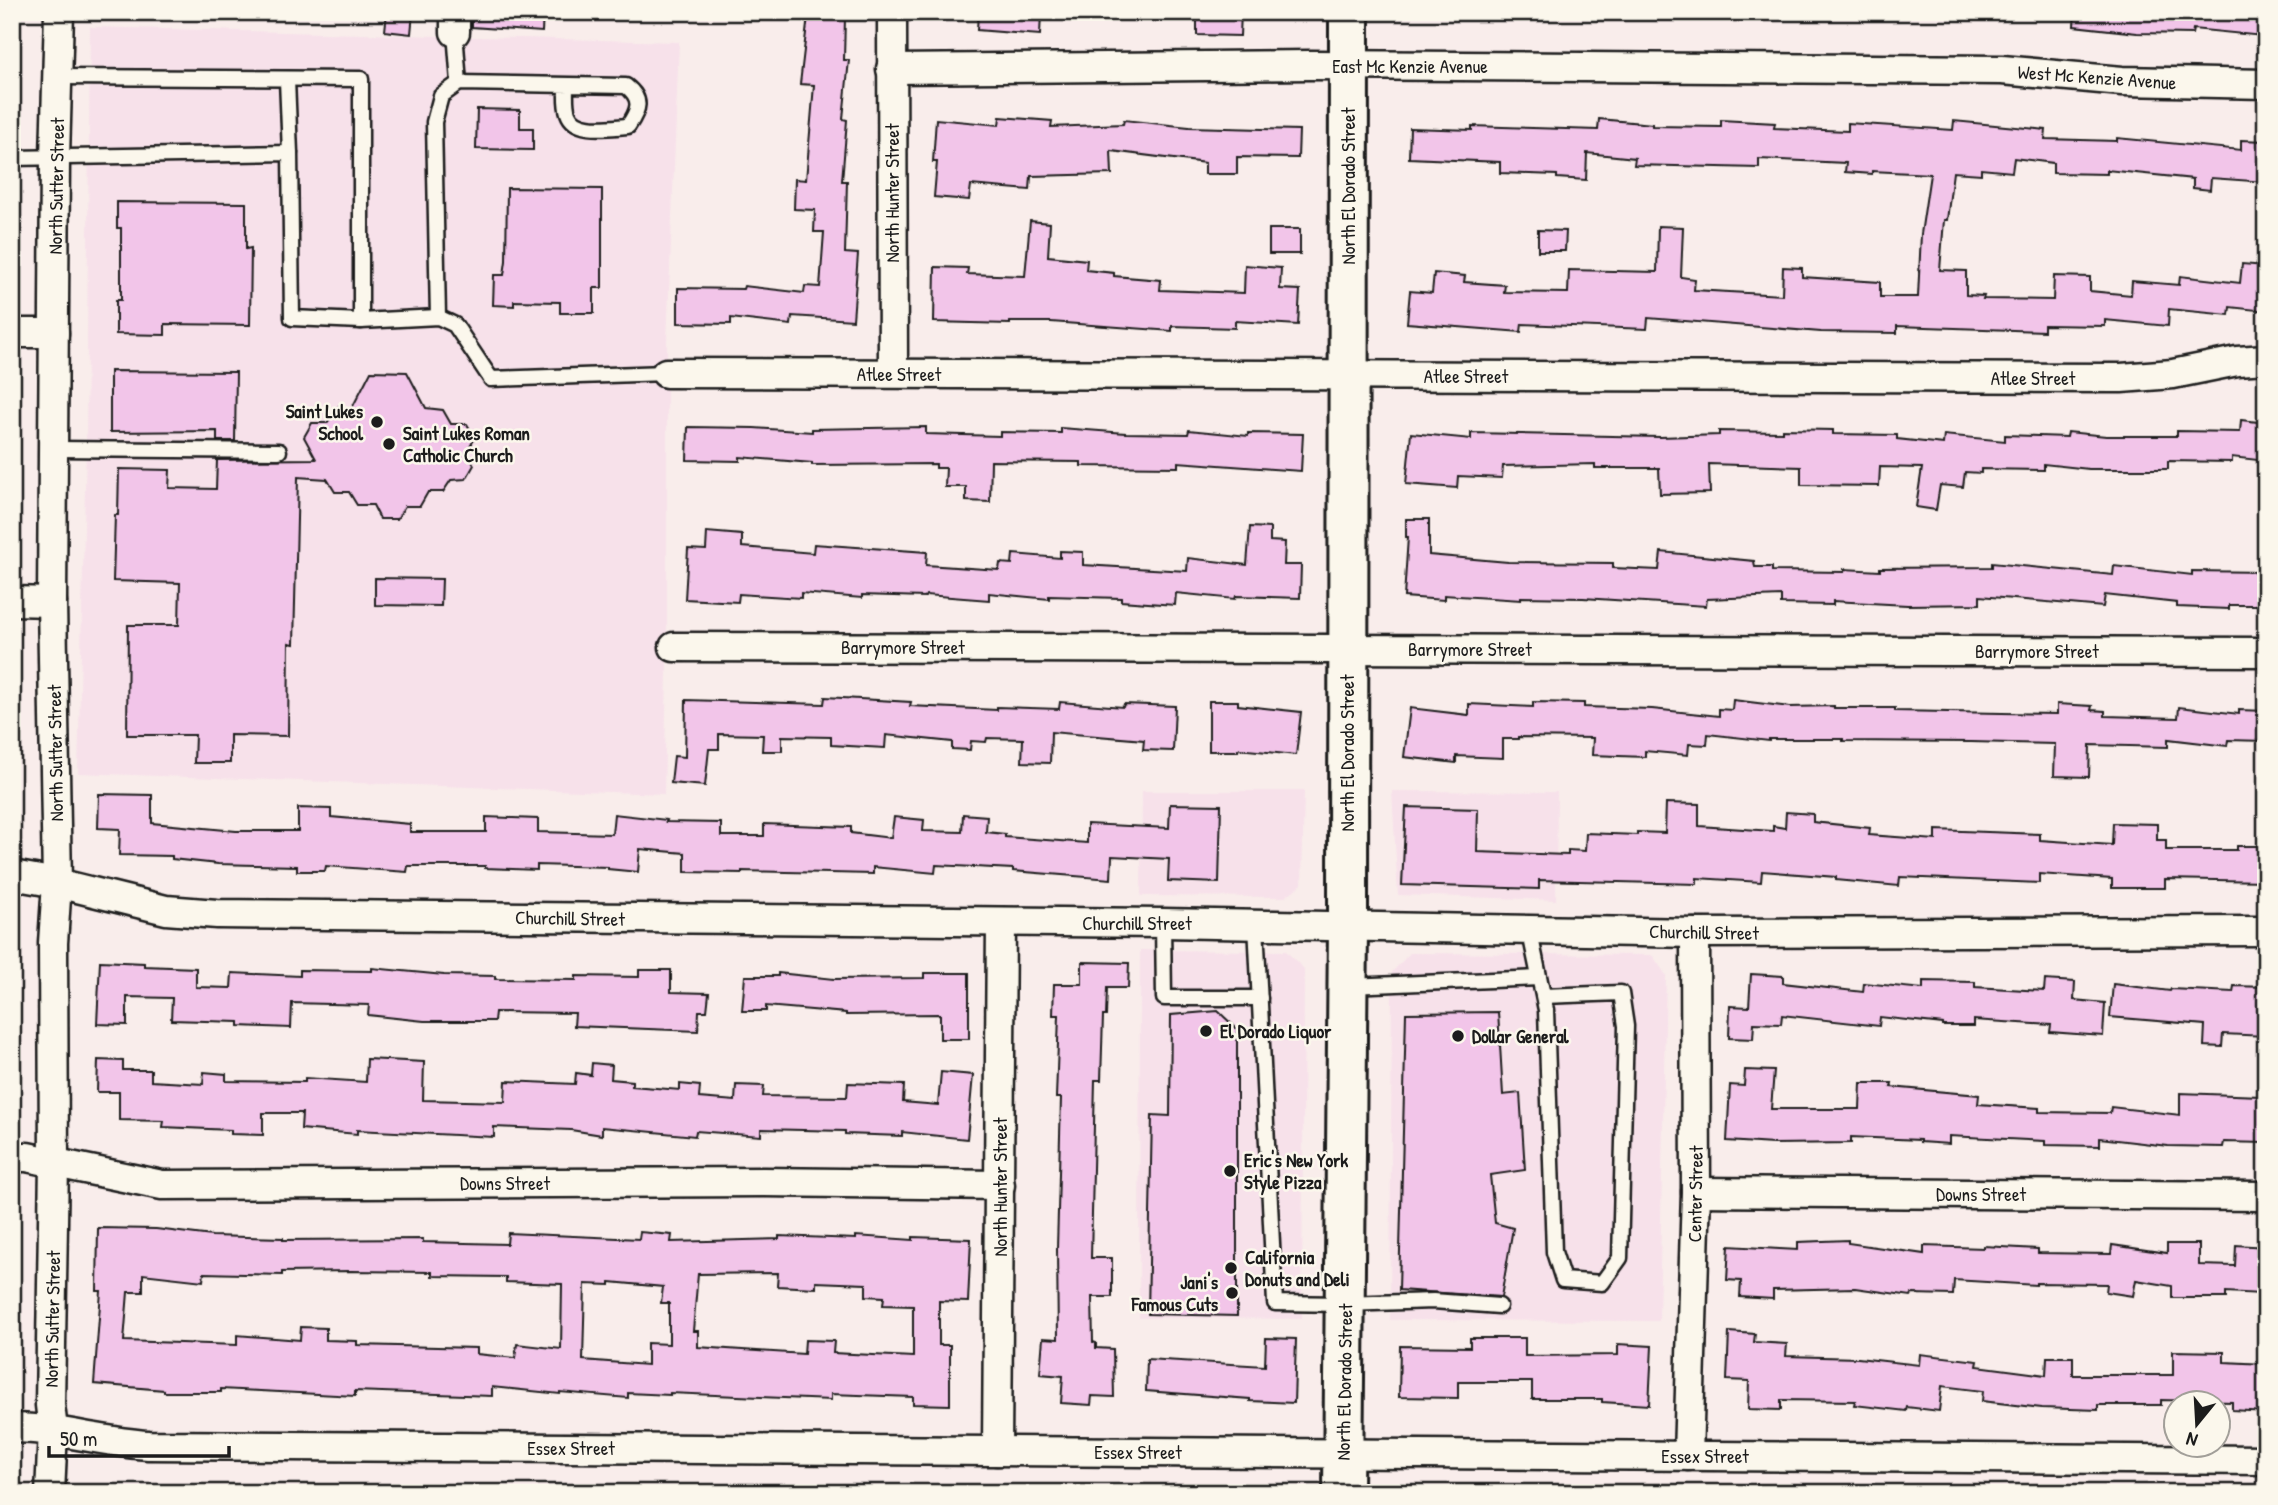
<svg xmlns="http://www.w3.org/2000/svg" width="2278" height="1505" font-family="'Patrick Hand',sans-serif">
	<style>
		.built { fill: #f7e1ea }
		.building { fill: #f2c5e9; stroke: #1c1c1c; stroke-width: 2; fill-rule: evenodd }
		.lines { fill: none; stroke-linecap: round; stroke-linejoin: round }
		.lane-casing { stroke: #1c1c1c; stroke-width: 19 }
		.street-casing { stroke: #1c1c1c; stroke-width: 33 }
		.secondary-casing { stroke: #1c1c1c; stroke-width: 44 }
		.lane { stroke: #fbf7ec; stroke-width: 14 }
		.street { stroke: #fbf7ec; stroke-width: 28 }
		.secondary { stroke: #fbf7ec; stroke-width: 38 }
		.poi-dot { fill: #1c1c1c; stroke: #fbf7ec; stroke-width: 2.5 }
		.labels { text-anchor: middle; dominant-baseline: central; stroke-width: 5; stroke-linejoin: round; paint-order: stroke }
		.street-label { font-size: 19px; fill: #1c1c1c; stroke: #fbf7ec }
		.poi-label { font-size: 19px; font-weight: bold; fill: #1c1c1c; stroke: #fbf7ec; text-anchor: start }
	</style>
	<rect width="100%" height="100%" fill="#f9edeb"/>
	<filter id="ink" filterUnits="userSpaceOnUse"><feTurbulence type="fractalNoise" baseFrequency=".0143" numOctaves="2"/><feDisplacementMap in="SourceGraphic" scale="14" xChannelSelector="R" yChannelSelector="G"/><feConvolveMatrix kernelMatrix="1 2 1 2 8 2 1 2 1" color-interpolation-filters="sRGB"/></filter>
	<g filter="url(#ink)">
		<!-- built -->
		<g class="built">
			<polygon points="90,27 679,42 667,343 667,673 664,794 78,773 86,447"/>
			<polygon points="1142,791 1304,791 1302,884 1285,897 1141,896"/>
			<polygon points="1392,791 1557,792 1556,900 1398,895"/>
			<polygon points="1140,950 1286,951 1304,969 1302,1319 1139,1318"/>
			<polygon points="1410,953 1650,955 1653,956 1666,975 1659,1321 1390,1320 1392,972"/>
		</g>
		<!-- building -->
		<g class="building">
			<polygon points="387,12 413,12 411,34 385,31"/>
			<polygon points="472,12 543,12 542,32 472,27"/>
			<polygon points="978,12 1041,12 1040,35 977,30"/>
			<polygon points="1197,12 1241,12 1240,36 1197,35"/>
			<polygon points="2075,12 2266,12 2263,36 2193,29 2192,34 2137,33 2074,26"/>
			<polygon points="808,16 845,17 844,60 849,60 843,119 847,120 842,181 847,181 845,253 858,254 853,320 792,316 791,325 731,318 731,324 678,323 678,288 743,289 744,286 804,293 805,286 820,287 824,232 814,232 815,210 794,209 795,179 806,180 814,85 800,84"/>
			<polygon points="477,109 520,110 520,128 533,128 533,150 476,149"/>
			<polygon points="1000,117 1052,121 1051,127 1123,124 1124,120 1189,127 1299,130 1298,158 1237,157 1237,174 1205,174 1205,163 1111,151 1112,174 1031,176 1030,190 971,185 969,200 934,197 937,162 933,162 936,119 999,125"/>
			<polygon points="1599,119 1652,124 1652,126 1721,127 1721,120 1775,123 1774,128 1848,131 1848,123 1953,130 1954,121 2046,130 2045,139 2117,141 2117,138 2241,150 2241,140 2266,141 2266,182 2211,178 2210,190 2193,188 2193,179 2107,170 2107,174 2053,173 2053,163 2014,158 2012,172 1981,169 1981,174 1953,172 1947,220 1944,220 1940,270 1966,271 1966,295 1984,296 1983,299 2053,300 2054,276 2090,277 2090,291 2131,295 2132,281 2179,285 2180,276 2240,283 2242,264 2266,266 2266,311 2230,307 2229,315 2169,309 2168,326 2105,320 2105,326 2044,325 2044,331 1897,326 1897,333 1821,332 1648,318 1647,329 1522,324 1521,332 1407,323 1410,291 1432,293 1434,273 1465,276 1464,282 1505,285 1504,292 1568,293 1569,270 1657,272 1658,226 1683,227 1681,277 1695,279 1694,290 1782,295 1783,267 1802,268 1802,277 1880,282 1880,297 1918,297 1921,234 1930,174 1872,171 1872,174 1845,172 1846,163 1759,159 1759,168 1634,165 1635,158 1587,153 1586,180 1557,178 1557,175 1500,173 1500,162 1409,158 1410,128 1472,130 1472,126 1598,130"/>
			<polygon points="507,188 602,189 602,288 594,288 594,313 560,313 560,302 514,301 514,306 493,305 494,275 504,275 506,261"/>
			<polygon points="117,202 246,203 246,249 251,248 250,325 165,324 165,335 116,334 116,300 121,300 121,228 117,228"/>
			<polygon points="1030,221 1050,223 1048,256 1087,260 1086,270 1114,273 1114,276 1161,280 1160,290 1244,293 1245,265 1281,268 1280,289 1300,290 1298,325 1235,321 1235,328 1172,326 1172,331 1051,322 1010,322 1010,324 934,322 935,267 968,268 967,274 1025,276"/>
			<rect x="1269" y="229" width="31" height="25"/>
			<polygon points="1538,230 1566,231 1565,251 1538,251"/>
			<polygon points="110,371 236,372 235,441 217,441 217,431 110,432"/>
			<polygon points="371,371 407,372 426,408 443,410 451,424 467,424 475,438 467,452 474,465 466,479 451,480 443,492 428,492 420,506 405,506 397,519 380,519 373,505 357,505 349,492 335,492 327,479 298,477 294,644 289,643 288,736 230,735 230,763 194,763 195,735 127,735 128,625 179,625 180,583 113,581 115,515 118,515 119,469 170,470 169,488 216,489 217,460 316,459 304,437 312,423 327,423 339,406 351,410"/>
			<polygon points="2241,420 2266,423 2266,461 2232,457 2232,462 2168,461 2168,469 2089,469 2044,464 2044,470 1981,469 1981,473 1965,472 1963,487 1940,485 1936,510 1916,507 1922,468 1880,467 1879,486 1801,485 1801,467 1709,464 1710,493 1660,494 1659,468 1595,468 1595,464 1503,466 1502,478 1458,476 1457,488 1406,484 1411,433 1471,439 1471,433 1660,437 1719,435 1719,431 1782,432 1782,429 1833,430 1833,434 1897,435 1897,439 1943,444 1944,435 2005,441 2005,435 2067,437 2068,432 2106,436 2177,436 2177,431 2240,432"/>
			<polygon points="688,427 754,428 812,432 812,429 926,427 926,434 1000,436 1000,432 1061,433 1061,428 1126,433 1188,434 1189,430 1248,436 1248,433 1303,434 1301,471 1178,462 1178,467 1081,466 1081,462 991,461 990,502 966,501 966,487 945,487 946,468 936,468 936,464 812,465 812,463 740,457 740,461 687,460"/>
			<polygon points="1406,519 1429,519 1429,555 1508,562 1613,563 1613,568 1659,570 1661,552 1754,561 1755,567 1772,567 1772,571 1844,572 1844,569 1880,571 1880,568 1992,567 1992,563 2113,575 2114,566 2192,575 2192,571 2266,572 2266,605 2229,605 2229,609 2177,607 2177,603 2105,595 2103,607 1980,596 1980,604 1907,605 1833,601 1833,605 1781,604 1781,596 1707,599 1706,606 1583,598 1521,597 1521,600 1444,595 1444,600 1404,597 1408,537 1406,537"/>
			<polygon points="1250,527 1270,528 1270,541 1285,542 1284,565 1301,565 1300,598 1236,596 1235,599 1176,593 1175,605 1121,601 1121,598 1049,596 1049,599 989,593 989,600 926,595 925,597 862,595 862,598 801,593 801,598 739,594 738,602 685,599 688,549 706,550 707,532 742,535 742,547 813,553 814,544 927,552 926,565 999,570 1000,563 1012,564 1013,554 1060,558 1060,551 1083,552 1083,565 1187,571 1188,558 1247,565"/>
			<polygon points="375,578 442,579 441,606 375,605"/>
			<polygon points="825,697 911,702 910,706 997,710 997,707 1059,709 1060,702 1123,707 1124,704 1175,706 1173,751 1143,750 1144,740 1051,732 1050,763 1022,762 1023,739 987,738 986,742 971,741 970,750 952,749 952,742 886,735 885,748 831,745 831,737 782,736 782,751 762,751 763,735 719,734 719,749 709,749 705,786 671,783 674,756 685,757 686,700 824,704"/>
			<polygon points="1733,700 1790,707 1834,706 1834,708 1895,708 1895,711 2057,714 2057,704 2092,706 2091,710 2105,711 2105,716 2178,718 2179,707 2239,714 2239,710 2266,711 2266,741 2228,740 2227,746 2168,739 2168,747 2090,745 2089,777 2054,776 2055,744 1971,742 1843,741 1843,739 1769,739 1769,741 1708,734 1707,745 1689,744 1688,755 1645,751 1645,757 1592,755 1593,738 1518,737 1518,739 1503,739 1503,758 1456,756 1456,763 1404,757 1410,708 1469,715 1469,704 1533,707 1533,702 1584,703 1584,707 1652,709 1719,716 1719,709 1732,710"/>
			<polygon points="1209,701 1238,701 1238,705 1301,712 1296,755 1238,749 1238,751 1209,751"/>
			<polygon points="99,794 152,795 152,823 236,831 298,831 298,808 331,809 331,817 410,824 410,832 486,832 486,817 538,819 538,832 612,834 614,814 667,820 666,822 721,823 721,836 764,836 764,824 851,827 851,833 891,838 894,817 924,820 923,831 962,832 963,814 987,816 986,832 1005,834 1005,837 1087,843 1087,824 1169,828 1170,804 1221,805 1219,883 1168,881 1169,859 1112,856 1111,879 1013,871 1013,869 936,865 935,873 873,867 873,874 742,871 742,873 685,872 685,853 640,849 638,872 608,869 608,867 537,865 537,870 485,868 485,866 408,866 407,872 326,866 325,871 297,871 297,866 218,864 172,859 172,856 119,855 120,829 98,828"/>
			<polygon points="1666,803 1699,804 1699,826 1773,831 1773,826 1785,828 1786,812 1813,814 1813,822 1870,828 1869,835 1936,840 1936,830 2040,834 2040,840 2112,845 2113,823 2157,824 2157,840 2166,840 2166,850 2237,850 2237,846 2266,846 2266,881 2165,879 2165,888 2112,888 2112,879 2039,874 2039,883 1900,877 1899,886 1836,880 1836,877 1762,871 1761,882 1697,878 1697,884 1539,880 1539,889 1402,885 1406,807 1478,809 1477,852 1568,855 1568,850 1585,851 1586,833 1637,835 1637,832 1665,833"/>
			<polygon points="100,961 144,963 144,966 196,968 196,987 231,988 232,973 300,976 300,970 372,971 372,968 444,975 495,976 495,979 576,980 576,976 639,977 639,970 671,970 671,992 709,993 707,1011 699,1011 698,1031 574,1026 575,1013 495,1012 494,1021 424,1021 368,1015 369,1005 292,1003 291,1028 239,1026 239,1022 171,1020 172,998 127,997 127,1025 97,1024"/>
			<polygon points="1082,962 1129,963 1128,988 1107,988 1106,1016 1103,1016 1101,1080 1095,1080 1091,1258 1112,1258 1112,1297 1092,1297 1093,1342 1096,1343 1096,1348 1113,1349 1114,1397 1092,1396 1091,1405 1061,1403 1063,1376 1040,1374 1043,1338 1058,1339 1057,1249 1061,1098 1056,1098 1059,1015 1053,1015 1054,984 1082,984"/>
			<polygon points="778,973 834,979 924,978 924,973 969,973 969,1039 940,1039 940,1014 846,1015 846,1013 766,1006 766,1011 742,1011 745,976 778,976"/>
			<polygon points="1751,974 1783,976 1783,983 1863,992 1864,983 1923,989 1923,981 1975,982 1975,987 2044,991 2045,980 2075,982 2074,1000 2105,1003 2103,1036 2050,1032 2051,1025 1974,1020 1974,1026 1943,1026 1943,1024 1880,1017 1879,1026 1782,1015 1781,1024 1754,1023 1753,1039 1729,1038 1730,1006 1749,1007"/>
			<polygon points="2113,984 2170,991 2171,989 2233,992 2234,986 2266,987 2266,1036 2223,1034 2222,1047 2204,1046 2205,1025 2110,1017"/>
			<polygon points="1218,1011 1237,1029 1237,1316 1148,1314 1152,1115 1170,1116 1171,1015"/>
			<polygon points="1498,1012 1503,1095 1520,1093 1525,1170 1490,1175 1495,1223 1513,1228 1501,1297 1399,1290 1406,1013"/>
			<polygon points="367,1059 424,1062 423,1100 505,1102 506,1081 575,1084 576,1073 591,1075 592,1063 612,1065 611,1079 632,1081 632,1086 680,1090 680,1084 700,1086 699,1098 735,1101 736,1085 764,1086 763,1096 847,1097 848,1083 904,1085 903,1102 938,1105 941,1072 973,1075 967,1139 902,1132 902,1136 845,1134 845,1131 761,1129 761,1136 696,1131 695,1136 602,1127 602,1135 571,1130 494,1127 494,1137 357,1130 357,1134 301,1129 302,1113 263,1113 263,1135 231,1134 231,1130 163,1127 164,1121 119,1120 119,1092 97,1092 98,1060 123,1061 123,1070 151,1070 151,1081 203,1084 204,1072 226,1074 226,1081 305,1082 305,1078 366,1082"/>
			<polygon points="1745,1070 1774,1071 1771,1109 1860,1109 1861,1083 1892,1083 1891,1087 1979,1095 1978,1104 2039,1108 2039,1112 2110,1113 2111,1107 2180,1115 2180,1093 2261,1096 2261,1109 2266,1109 2266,1143 2224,1142 2223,1147 2168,1146 2100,1138 2100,1146 2045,1145 2045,1141 1949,1136 1949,1144 1920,1142 1920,1140 1851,1137 1851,1143 1773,1144 1727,1141 1730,1085 1744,1086"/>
			<path d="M98,1228l58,1 56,7 71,2v2l140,-1v3l84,2 1,-11 131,6 1,-7 32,3 -1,7 108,-3v-3l77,3v-3l57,4v-3l58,2 -3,63 -29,-1v44h11v60l-37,-1v-7l-82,-3v6l-161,-7v2l-42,-2v5l-68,-6v2l-68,-7v9l-137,-5v5l-134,-7v3h-57v-2l-70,-6 7,-93h-4zM351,1271l81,1v4l74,1v5l56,2 -1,65 -44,-5 -2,14 -38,-4v-6l-120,-3v-4l-31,-1v-12l-25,-1 -1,13 -63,-5v10l-113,-4 4,-49h15v-18l60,7 1,-8 78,2v-3zM778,1273l-1,13 39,2v-6l50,2v12l18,1 -1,8 30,1v51l-80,-4 1,-12 -29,-1 -1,14 -106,-7v-16h-5l5,-57zM610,1282l53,5 -2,16h8v41l-22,-1v22l-64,-5 2,-76 25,1z"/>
			<polygon points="1848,1240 1848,1243 1924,1254 1924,1246 1984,1248 1984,1246 2038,1249 2038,1253 2111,1254 2112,1245 2167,1253 2167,1244 2199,1244 2199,1265 2235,1266 2236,1245 2266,1247 2266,1280 2262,1280 2261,1294 2226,1292 2226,1298 2172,1298 2172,1286 2136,1280 2133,1296 2106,1292 2107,1284 2036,1283 2036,1285 1954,1280 1953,1295 1912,1294 1911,1296 1855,1288 1773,1290 1773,1299 1740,1297 1741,1281 1727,1280 1729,1246 1798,1250 1798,1242"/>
			<polygon points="1729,1332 1755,1334 1754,1342 1787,1344 1786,1356 1858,1358 1919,1365 1920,1354 1978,1361 1977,1366 2046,1375 2047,1357 2073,1357 2073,1375 2173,1375 2173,1351 2224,1352 2224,1362 2266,1364 2266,1412 2232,1410 2232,1402 2161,1400 2161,1405 2098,1405 2098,1410 2042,1408 1982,1401 1983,1391 1942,1386 1939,1411 1907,1407 1906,1411 1854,1405 1855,1401 1781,1400 1781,1410 1748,1409 1749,1381 1727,1380"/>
			<polygon points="1266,1338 1296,1339 1294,1403 1250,1401 1250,1399 1146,1391 1147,1359 1265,1366"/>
			<polygon points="1470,1338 1525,1338 1525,1356 1618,1355 1618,1344 1652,1346 1649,1405 1602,1402 1602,1399 1532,1399 1532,1382 1458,1382 1458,1398 1399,1397 1400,1346 1470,1347"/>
		</g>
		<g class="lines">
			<!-- lane casing -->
			<g class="lane-casing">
				<g id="lane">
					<polyline points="455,32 459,83"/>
					<polyline points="57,77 361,79 361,321 438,317 455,325 491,379 666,373"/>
					<polyline points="287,80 290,153"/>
					<polyline points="12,158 290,153 292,318 361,321"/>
					<path d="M438,317l-4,-195 7,-26 18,-13 167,3c17,13 13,24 2,40 -18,1 -53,8 -60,-13 -3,-8 -2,-19 -2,-28"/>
					<polyline points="53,449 279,451"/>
					<polyline points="1163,923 1164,998 1260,998"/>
					<polyline points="1256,925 1275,1303 1345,1304 1433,1301 1499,1306"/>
					<polyline points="1529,928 1546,1010 1554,1252 1563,1280 1602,1283 1620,1258 1626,1026 1621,993 1543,996"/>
					<polyline points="1349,986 1539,978"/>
				</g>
			</g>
			<!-- street casing -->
			<g class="street-casing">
				<g id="street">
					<polyline points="892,12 893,373"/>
					<polyline points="455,32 455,12"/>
					<polyline points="891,69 1311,65 2002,70 2122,81 2266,84"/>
					<polyline points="12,333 54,333"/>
					<polyline points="666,373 2121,378 2173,374 2237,361 2266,359"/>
					<polyline points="12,601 52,602"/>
					<polyline points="674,647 2266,652"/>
					<polyline points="12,875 57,883 166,910 217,914 1163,923 1695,933 2266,931"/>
					<polyline points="12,1157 27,1157 162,1185 764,1182 1000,1185"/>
					<polyline points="1696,1192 2266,1196"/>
					<path d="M12,1428c46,0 90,14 136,17l2118,15"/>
					<polyline points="997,1451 1001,922"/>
					<polyline points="1688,1456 1696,1192 1695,933"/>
					<polyline points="50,1493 53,1430 50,1405 54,1163 53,943 57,883 52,602 55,158 59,12"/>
				</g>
			</g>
			<!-- secondary casing -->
			<g class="secondary-casing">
				<polyline id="secondary" points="1343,1493 1348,926 1349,12"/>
			</g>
			<!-- lane -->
			<use href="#lane" class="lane"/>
			<!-- street -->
			<use href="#street" class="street"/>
			<!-- secondary -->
			<use href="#secondary" class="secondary"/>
		</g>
	</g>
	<!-- markers -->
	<g class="poi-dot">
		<circle cx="377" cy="422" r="7"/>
		<circle cx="389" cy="444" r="7"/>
		<circle cx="1206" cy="1031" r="7"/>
		<circle cx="1458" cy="1036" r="7"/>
		<circle cx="1230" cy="1171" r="7"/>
		<circle cx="1231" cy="1268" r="7"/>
		<circle cx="1232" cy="1293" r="7"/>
	</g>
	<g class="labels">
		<!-- street labels -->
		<g class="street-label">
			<text x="1410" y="66">East Mc Kenzie Avenue</text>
			<text transform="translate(2097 77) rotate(4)">West Mc Kenzie Avenue</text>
			<text transform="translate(56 186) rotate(-89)">North Sutter Street</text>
			<text transform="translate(1348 186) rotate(-90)">North El Dorado Street</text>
			<text transform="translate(892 193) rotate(-90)">North Hunter Street</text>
			<text x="899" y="374">Atlee Street</text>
			<text x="1466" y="376">Atlee Street</text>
			<text x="2033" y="378">Atlee Street</text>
			<text x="903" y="647">Barrymore Street</text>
			<text x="1470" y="649">Barrymore Street</text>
			<text x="2037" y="651">Barrymore Street</text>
			<text transform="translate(55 753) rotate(-91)">North Sutter Street</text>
			<text transform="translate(1347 753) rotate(-90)">North El Dorado Street</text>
			<text transform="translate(570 918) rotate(1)">Churchill Street</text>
			<text x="1137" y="923">Churchill Street</text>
			<text transform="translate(1704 932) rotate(1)">Churchill Street</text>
			<text x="505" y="1183">Downs Street</text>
			<text transform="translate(1000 1187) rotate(-90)">North Hunter Street</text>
			<text transform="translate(1695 1194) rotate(-89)">Center Street</text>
			<text x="1981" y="1194">Downs Street</text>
			<text transform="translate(52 1319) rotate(-89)">North Sutter Street</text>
			<text transform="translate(1344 1382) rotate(-89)">North El Dorado Street</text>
			<text x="571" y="1448">Essex Street</text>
			<text x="1138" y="1452">Essex Street</text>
			<text x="1705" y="1456">Essex Street</text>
		</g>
		<!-- poi labels -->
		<g class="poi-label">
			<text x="363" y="411" text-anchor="end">Saint Lukes<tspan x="363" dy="22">School</tspan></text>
			<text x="403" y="433">Saint Lukes Roman<tspan x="403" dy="22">Catholic Church</tspan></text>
			<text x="1220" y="1031">El Dorado Liquor</text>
			<text x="1472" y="1036">Dollar General</text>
			<text x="1244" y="1160">Eric's New York<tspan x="1244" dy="22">Style Pizza</tspan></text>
			<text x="1245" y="1257">California<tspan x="1245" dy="22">Donuts and Deli</tspan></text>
			<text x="1218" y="1282" text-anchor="end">Jani's<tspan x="1218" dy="22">Famous Cuts</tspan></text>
		</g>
	</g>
	<!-- margin -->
	<rect width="2278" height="1505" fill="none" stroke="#fbf7ec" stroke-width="42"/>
	<rect x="21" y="21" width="2236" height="1463" fill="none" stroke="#1c1c1c" stroke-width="2.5" filter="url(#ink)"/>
	<!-- north arrow -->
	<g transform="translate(2197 1424) rotate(198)"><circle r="33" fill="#fbf7ec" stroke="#a29f99" stroke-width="2"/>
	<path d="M0-5L12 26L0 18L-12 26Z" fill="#1c1c1c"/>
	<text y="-10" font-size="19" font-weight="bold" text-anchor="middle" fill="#1c1c1c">N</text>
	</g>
	<!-- scale -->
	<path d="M49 1446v10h180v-10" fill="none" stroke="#1c1c1c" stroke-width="3.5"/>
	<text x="60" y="1446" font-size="21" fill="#1c1c1c" stroke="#fbf7ec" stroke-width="5" paint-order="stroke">50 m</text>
</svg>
